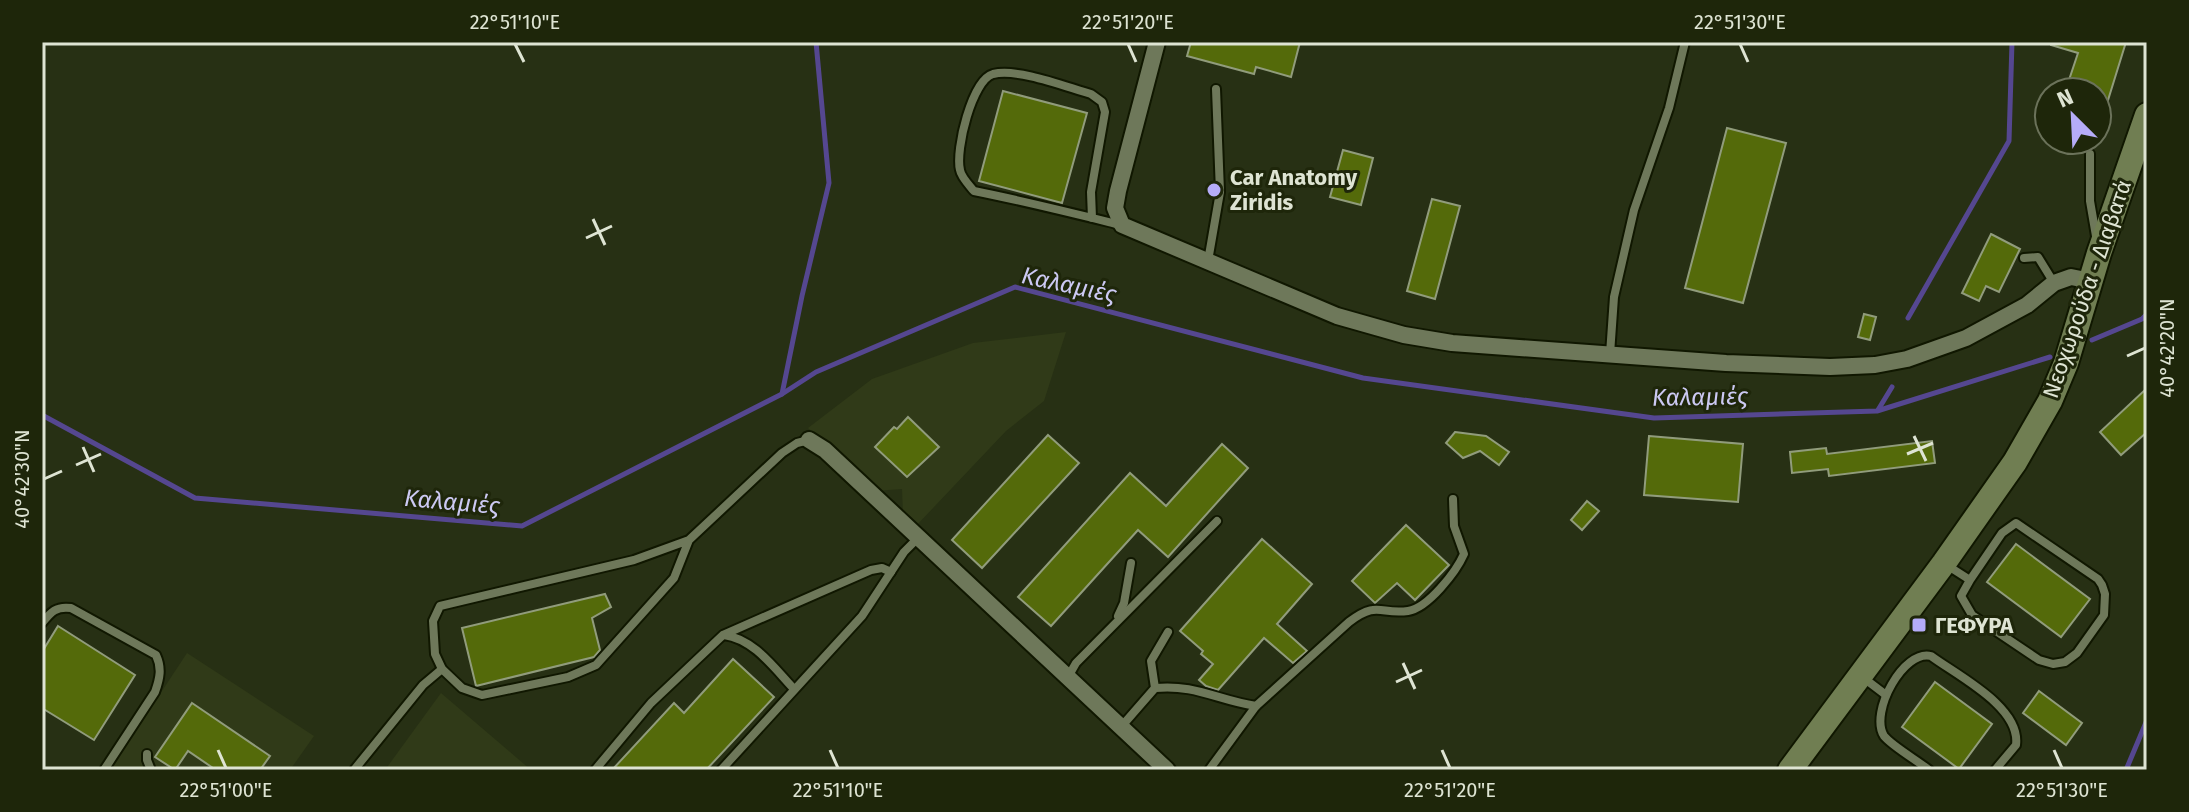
<svg xmlns="http://www.w3.org/2000/svg" width="2189" height="812" font-family="'Fira Sans',sans-serif">
	<style>
		.built { fill: #303a18 }
		.lines { fill: none; stroke-linecap: round; stroke-linejoin: round }
		.stream { stroke: #554790; stroke-width: 5 }
		.building { fill: #546a0a; stroke: #919c7c; stroke-width: 2 }
		.lane-casing { stroke: #101700; stroke-width: 12 }
		.street-casing { stroke: #101700; stroke-width: 20 }
		.secondary-casing { stroke: #101700; stroke-width: 28 }
		.lane { stroke: #6e785a; stroke-width: 8 }
		.street { stroke: #6e785a; stroke-width: 16 }
		.secondary { stroke: #707e52; stroke-width: 24 }
		.ticks { fill: none; stroke: #dee4d3; stroke-width: 3 }
		.poi-dot { fill: #b5acf8; stroke: #1e260a; stroke-width: 3 }
		.labels { text-anchor: middle; dominant-baseline: central; stroke-width: 6; stroke-linejoin: round; paint-order: stroke }
		.poi-label { font-size: 22px; font-weight: bold; fill: #dee4d3; stroke: #1e260a; text-anchor: start }
		.street-label { font-size: 22px; fill: #dee4d3; stroke: #1e260a }
		.water-label { font-size: 24px; font-style: italic; fill: #ccc9f3; stroke: #1e260a }
		.neatline { fill: none; stroke: #dee4d3; stroke-width: 3 }
		.ticks-label { font-size: 20px; text-anchor: middle; fill: #dee4d3 }
	</style>
	<rect width="100%" height="100%" fill="#273014"/>
	<!-- built -->
	<g class="built">
		<polygon points="1066,332 1044,401 1006,431 916,526 903,514 902,489 875,491 808,428 872,379 973,343"/>
		<polygon points="187,653 314,736 290,770 110,770"/>
		<polygon points="441,693 531,770 385,770"/>
	</g>
	<g class="lines">
		<!-- stream -->
		<g class="stream">
			<polyline points="1908,318 2009,141 2012,42"/>
			<polyline points="2092,340 2142,319 2147,314"/>
			<polyline points="782,394 802,296 829,183 816,42"/>
			<polyline points="1878,410 1892,387"/>
			<polyline points="42,415 195,498 522,526 782,394 816,372 1015,287 1363,378 1654,418 1877,411 2050,357"/>
			<polyline points="2126,770 2147,720"/>
		</g>
	</g>
	<!-- building -->
	<g class="building">
		<polygon points="1191,42 1300,42 1291,77 1256,67 1254,74 1187,56"/>
		<polygon points="2051,42 2126,42 2100,126 2097,125 2097,92 2065,92 2078,53 2051,45"/>
		<polygon points="1003,91 1087,113 1062,203 979,181"/>
		<polygon points="1727,128 1786,143 1743,303 1685,288"/>
		<polygon points="1343,150 1373,158 1361,205 1330,197"/>
		<polygon points="1432,199 1460,206 1435,299 1407,291"/>
		<polygon points="1991,234 2020,249 1999,292 1986,286 1979,301 1962,293"/>
		<polygon points="1864,314 1876,317 1870,340 1858,337"/>
		<polygon points="2147,388 2147,432 2121,455 2100,432"/>
		<polygon points="908,417 939,447 907,477 875,447 894,427 897,429"/>
		<polygon points="1455,432 1486,436 1509,452 1499,465 1480,451 1463,458 1446,443"/>
		<polygon points="1048,435 1079,463 982,568 952,540"/>
		<polygon points="1649,436 1743,444 1738,502 1644,495"/>
		<polygon points="1932,441 1935,463 1829,476 1828,469 1792,473 1790,452 1826,448 1827,454"/>
		<polygon points="1222,444 1248,468 1168,557 1138,530 1051,626 1018,597 1130,473 1166,506"/>
		<polygon points="1587,501 1599,511 1582,530 1571,520"/>
		<polygon points="1406,525 1449,565 1415,600 1397,583 1375,603 1352,581"/>
		<polygon points="1262,539 1312,584 1277,624 1307,651 1293,663 1264,638 1218,690 1206,686 1199,680 1213,664 1201,654 1203,651 1180,631"/>
		<polygon points="2016,544 2090,599 2061,637 1987,582"/>
		<polygon points="605,594 611,607 592,618 600,650 594,657 476,686 462,628"/>
		<polygon points="58,626 135,675 94,740 42,708 42,652"/>
		<polygon points="733,659 774,697 706,770 612,770 674,703 684,713"/>
		<polygon points="1935,682 1992,724 1959,769 1902,727"/>
		<polygon points="2039,691 2082,723 2066,745 2023,713"/>
		<polygon points="192,703 270,756 260,770 216,770 188,751 175,770 155,757"/>
	</g>
	<g class="lines">
		<!-- lane casing -->
		<g class="lane-casing">
			<g id="lane">
				<polyline points="2090,154 2090,201 2096,236"/>
				<path d="M1092,218l-1,-26 14,-80 -3,-10 -11,-8c-25,-7 -72,-26 -98,-20 -21,6 -38,76 -33,96 1,7 9,15 14,21 50,10 98,22 147,34"/>
				<polyline points="2024,258 2038,257 2054,283"/>
				<polyline points="1208,261 1220,192 1216,89"/>
				<polyline points="1610,354 1614,297 1634,210 1669,108 1685,42"/>
				<polyline points="689,540 634,560 440,606 433,621 435,654 442,669 462,688 482,695 568,677 596,665 674,578 689,540 782,453 797,443 809,440"/>
				<polyline points="1945,564 1970,580 1961,596 1972,615 2039,660 2053,664 2065,662 2077,653 2104,615 2105,594 2102,585 2098,579 2016,523 2002,533 1970,580"/>
				<polyline points="1118,616 1124,603 1131,563"/>
				<path d="M42,623c9,-11 14,-17 29,-15l85,47c6,13 4,23 -1,37l-51,78"/>
				<path d="M724,635c30,4 50,33 70,54"/>
				<polyline points="1861,676 1886,695"/>
				<polyline points="1068,677 1076,663 1217,521"/>
				<path d="M1155,688c40,-4 62,12 101,18"/>
				<polyline points="1121,727 1155,688 1151,661 1168,632"/>
				<polyline points="147,754 147,760 151,770"/>
				<polyline points="354,770 423,685 442,669"/>
				<polyline points="595,770 651,703 723,635 871,570 882,568 891,572"/>
				<polyline points="721,770 862,616 904,552 917,539"/>
				<path d="M1209,770l47,-64 93,-84c29,-22 31,-7 59,-11 20,-3 48,-39 56,-57l-10,-28 -1,-27"/>
				<path d="M1929,770c-11,-9 -37,-24 -45,-34 -15,-24 20,-87 47,-80 27,20 90,51 85,89l-21,25"/>
			</g>
		</g>
		<!-- street casing -->
		<g class="street-casing">
			<g id="street">
				<polyline points="1157,42 1118,191 1115,208 1122,225 1337,316 1404,335 1452,343 1726,363 1830,367 1875,365 1907,359 1966,338 2027,305 2054,283 2071,277 2091,281"/>
				<polyline points="809,440 825,450 1167,770"/>
			</g>
		</g>
		<!-- secondary casing -->
		<g class="secondary-casing">
			<polyline id="secondary" points="1790,770 1944,563 2015,462 2050,401 2066,363 2099,253 2147,115"/>
		</g>
		<!-- lane -->
		<use href="#lane" class="lane"/>
		<!-- street -->
		<use href="#street" class="street"/>
		<!-- secondary -->
		<use href="#secondary" class="secondary"/>
	</g>
	<!-- ticks -->
	<path class="ticks" d="M515,44l9,18M1128,44l8,18M1740,44l8,18M593,219l12,26M586,238l26,-12M2127,356l18,-8M1914,436l12,25M83,447l11,25M1907,454l26,-11M76,465l25,-11M44,479l18,-8M1403,663l12,26M1396,682l26,-12M218,750l8,18M830,750l8,18M1442,750l8,18M2054,750l8,18"/>
	<!-- markers -->
	<g class="poi-dot">
		<circle cx="1214" cy="190" r="8"/>
		<rect x="1911" y="617" width="16" height="16" rx="4"/>
	</g>
	<g class="labels">
		<!-- poi labels -->
		<g class="poi-label">
			<text x="1230" y="177">Car Anatomy<tspan x="1230" dy="25">Ziridis</tspan></text>
			<text x="1935" y="625">ΓΕΦΥΡΑ</text>
		</g>
		<!-- street labels -->
		<g class="street-label">
			<text transform="translate(2087 289) rotate(-71)">Νεοχωρούδα - Διαβατά</text>
		</g>
		<!-- water labels -->
		<g class="water-label">
			<text transform="translate(1069 285) rotate(12)">Καλαμιές</text>
			<text transform="translate(1700 397) rotate(-1)">Καλαμιές</text>
			<text transform="translate(452 502) rotate(5)">Καλαμιές</text>
		</g>
	</g>
	<!-- border -->
	<rect width="2189" height="812" fill="none" stroke="#1e260a" stroke-width="88"/>
	<!-- north arrow -->
	<g transform="translate(2073 116) rotate(336)"><circle r="38" fill="#1e260a" stroke="#6b725a" stroke-width="2"/>
	<path d="M0-6L14 30L0 20L-14 30Z" fill="#b5acf8"/>
	<text y="-12" font-size="22" font-weight="bold" text-anchor="middle" fill="#dee4d3">N</text>
	</g>
	<rect x="44" y="44" width="2101" height="724" class="neatline"/>
	<g class="ticks-label">
		<text x="515" y="29">22°51'10"E</text>
		<text x="1128" y="29">22°51'20"E</text>
		<text x="1740" y="29">22°51'30"E</text>
		<text transform="translate(2167 348) rotate(-90)" y="7">40°42'20"N</text>
		<text transform="translate(22 479) rotate(-90)" y="7">40°42'30"N</text>
		<text x="226" y="797">22°51'00"E</text>
		<text x="838" y="797">22°51'10"E</text>
		<text x="1450" y="797">22°51'20"E</text>
		<text x="2062" y="797">22°51'30"E</text>
	</g>
</svg>
